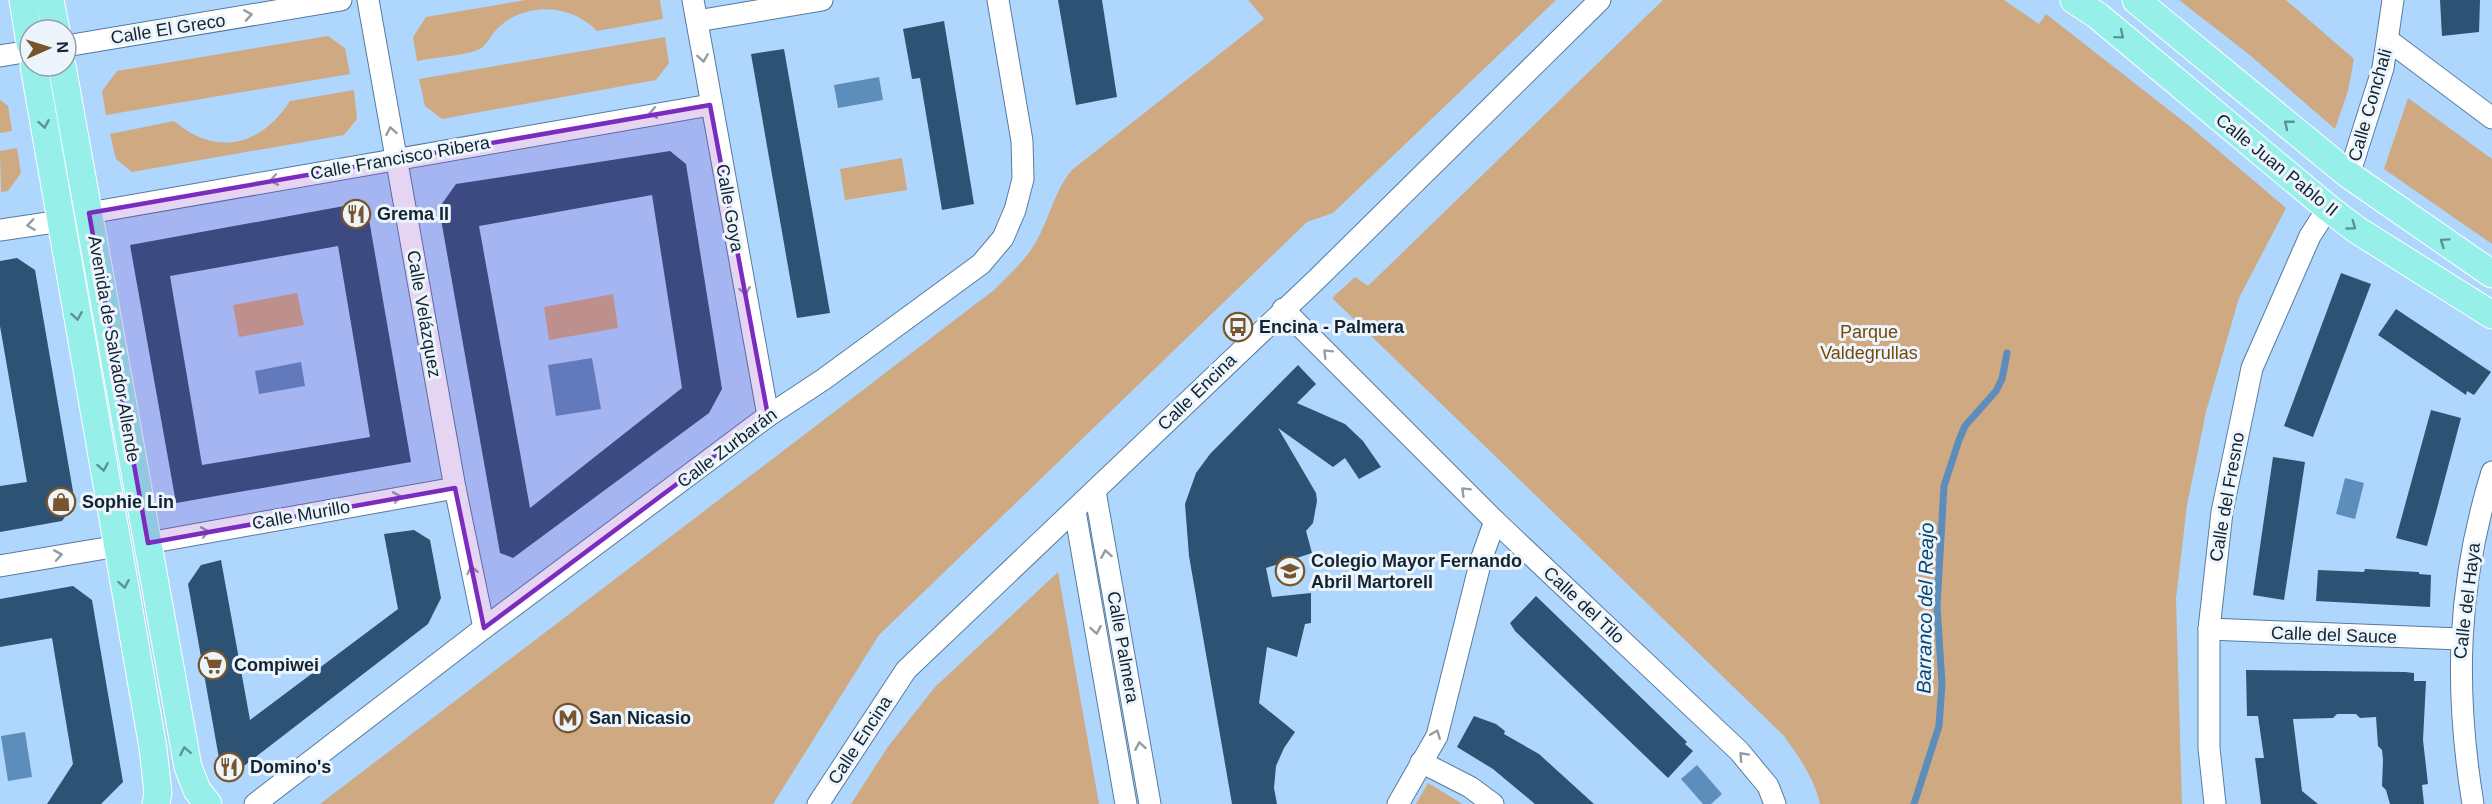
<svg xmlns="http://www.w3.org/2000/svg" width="2492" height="804" font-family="Helvetica,sans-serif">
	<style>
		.green { fill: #cea982 }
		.water { fill: #5c8dbb }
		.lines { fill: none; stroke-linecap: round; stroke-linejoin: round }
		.stream { stroke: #5c8dbb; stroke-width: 7 }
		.building { fill: #2e5273; fill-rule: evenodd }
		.minor-casing { stroke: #567b9e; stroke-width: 23 }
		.major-casing { stroke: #fff; stroke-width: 29 }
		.minor { stroke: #fff; stroke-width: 21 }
		.major { stroke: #96f0e9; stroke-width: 27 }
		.oneway { stroke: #959ca2 }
		.oneway2 { stroke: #5b9496 }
		.marked { fill: #7b2cbf; fill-opacity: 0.2; stroke: #7b2cbf; stroke-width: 4.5; stroke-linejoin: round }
		.labels { text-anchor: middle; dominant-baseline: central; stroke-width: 6; stroke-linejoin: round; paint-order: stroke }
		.street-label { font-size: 18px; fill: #132331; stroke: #ecf4fc }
		.poi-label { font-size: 18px; font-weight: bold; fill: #132331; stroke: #ecf4fc; text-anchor: start }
		.park-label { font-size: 18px; fill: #764908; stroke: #ecf4fc }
		.water-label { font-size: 20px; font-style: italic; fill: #0a4470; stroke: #ecf4fc }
	</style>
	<rect width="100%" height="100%" fill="#afd7fe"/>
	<!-- green -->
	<g class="green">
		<path d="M526,0h134l3,19 -66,12c-25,-27 -71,-30 -99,-3 -6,5 -11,17 -18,21 -11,6 -49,9 -63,12l-4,-24 13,-20z"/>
		<path d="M1248,0h308l-223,213 -26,9 -428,413 -106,169h-453l674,-514c16,-16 32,-30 43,-50 13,-23 18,-51 36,-71l191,-150z"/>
		<path d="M1663,0h341l35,24 7,-10 141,110 99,84 -47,90 -33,114 -19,93 -11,94 6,205h-362c-6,-26 -21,-47 -36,-68l-452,-438 23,-21 13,9z"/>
		<polygon points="2179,0 2286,0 2354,59 2348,91 2335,129 2251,56"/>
		<polygon points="328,36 345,48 350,74 106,115 102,91 117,71"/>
		<polygon points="665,37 669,63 656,80 442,119 425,106 419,79"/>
		<path d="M354,90l3,29 -13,16 -212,37 -16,-13 -6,-25 64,-13c42,36 87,25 116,-20z"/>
		<polygon points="2408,98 2492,159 2492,244 2384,169"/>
		<polygon points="0,100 8,106 12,131 0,133"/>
		<polygon points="17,148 21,173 8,191 1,192 0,151"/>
		<polygon points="902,158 907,190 845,200 840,169"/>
		<polygon points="297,293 304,325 239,337 233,305"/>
		<polygon points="613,294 618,328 549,340 544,307"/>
		<polygon points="1058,572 1099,804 851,804 887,748 935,687"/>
		<polygon points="1428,783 1461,803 1462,804 1416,804"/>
	</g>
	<!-- water -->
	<g class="water">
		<polygon points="879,77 883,100 838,108 834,85"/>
		<polygon points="592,358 601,409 556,416 548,365"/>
		<polygon points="301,362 305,386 259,394 255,371"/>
		<polygon points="2345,478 2364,483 2355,519 2336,514"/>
		<polygon points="25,732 32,777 8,781 1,736"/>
		<polygon points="1697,765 1722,794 1711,804 1703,804 1681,779"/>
	</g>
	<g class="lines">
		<!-- stream -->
		<polyline class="stream" points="1914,804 1939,726 1942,684 1937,606 1944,486 1959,440 1965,426 1996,391 2002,379 2007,353"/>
	</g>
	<!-- building -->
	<g class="building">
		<polygon points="1058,0 1102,0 1117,97 1076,105"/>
		<polygon points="2440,0 2480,0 2479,32 2442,36"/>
		<polygon points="944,21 974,204 942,210 920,78 912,79 903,29"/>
		<polygon points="784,49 830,313 797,318 751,54"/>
		<path d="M670,151l16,13 36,225 -13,24 -196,145 -13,-5 -61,-345 17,-24zM652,195l30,193 -152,120 -51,-282z"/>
		<path d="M366,202l45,260 -235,41 -46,-258zM338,246l32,191 -168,28 -32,-189z"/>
		<polygon points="17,258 35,270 75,503 62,521 0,532 0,486 27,482 0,326 0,261"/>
		<polygon points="2341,273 2371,284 2313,437 2284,426"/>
		<polygon points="2396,309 2491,372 2474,395 2467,391 2466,395 2378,335"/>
		<polygon points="1298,365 1316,384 1297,403 1345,424 1363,441 1381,467 1359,479 1345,458 1333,467 1278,428 1316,493 1317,501 1313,523 1306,531 1312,553 1266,568 1272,597 1311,593 1311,623 1305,624 1297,657 1267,647 1259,703 1295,732 1284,748 1276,766 1274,788 1277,804 1232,804 1189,556 1185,504 1196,473 1210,454"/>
		<polygon points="2431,410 2461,418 2427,546 2396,538"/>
		<polygon points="2273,457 2305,462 2284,600 2253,595"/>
		<polygon points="414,530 430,540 441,598 428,624 240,769 220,764 188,584 201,565 221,560 250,720 398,609 384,534"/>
		<polygon points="2365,569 2419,572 2419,574 2431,575 2430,607 2316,601 2318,570 2364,572"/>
		<polygon points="73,586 92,600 123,782 101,804 47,804 73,764 52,638 0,647 0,599"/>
		<polygon points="1536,596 1687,742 1685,744 1693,751 1668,778 1515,631 1510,623"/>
		<polygon points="2246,670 2405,672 2414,673 2414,681 2426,681 2423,740 2428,784 2422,785 2424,804 2390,804 2386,790 2382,786 2383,760 2382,750 2378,746 2376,717 2360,718 2356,714 2337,714 2333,718 2293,719 2302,791 2318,804 2261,804 2255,758 2264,758 2258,716 2247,716"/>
		<polygon points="1474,716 1496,724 1505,731 1504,734 1539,754 1594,804 1535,804 1493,769 1457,747"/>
	</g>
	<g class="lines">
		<!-- minor casing -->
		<g class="minor-casing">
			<g id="minor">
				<polyline points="368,0 455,488 484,628"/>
				<polyline points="693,0 768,416"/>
				<polyline points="697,21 822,0"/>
				<polyline points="2388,40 2492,118"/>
				<polyline points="66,46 341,0"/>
				<polyline points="0,56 30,51"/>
				<polyline points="2349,175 2383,68 2393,0"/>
				<polyline points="89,213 710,105"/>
				<polyline points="0,230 61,221"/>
				<polyline points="1283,309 1495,521 1739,751 1768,786 1775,804"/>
				<polyline points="1095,491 1150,804"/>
				<polyline points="1075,511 1126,804"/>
				<polyline points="148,543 455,488"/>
				<polyline points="0,566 118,546"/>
				<polyline points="2209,629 2460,639"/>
				<polyline points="1421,762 1470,787 1493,804"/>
				<polyline points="255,804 484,628 768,416 824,379 981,264 1003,238 1015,210 1023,179 1022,141 998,0"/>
				<polyline points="818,804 906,670 1317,279 1600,0"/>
				<polyline points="1398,804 1437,736 1481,560 1495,521"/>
				<polyline points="2215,804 2209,748 2209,629 2222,512 2252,368 2310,236 2328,208"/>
				<path d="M2473,804c-19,-116 -16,-219 19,-332"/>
			</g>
		</g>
		<!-- major casing -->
		<g class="major-casing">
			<g id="major">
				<polyline points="23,0 30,43"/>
				<polyline points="50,0 56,30"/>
				<polyline points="2074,0 2098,16 2328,208 2357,230 2492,315"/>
				<polyline points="2136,0 2349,175 2492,274"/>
				<polyline points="34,66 153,748 158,793 156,804"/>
				<polyline points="62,66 188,767 197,790 208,804"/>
			</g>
		</g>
		<!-- minor -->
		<use href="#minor" class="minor"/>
		<!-- major -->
		<use href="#major" class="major"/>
	</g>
	<!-- one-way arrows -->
	<defs><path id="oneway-chevron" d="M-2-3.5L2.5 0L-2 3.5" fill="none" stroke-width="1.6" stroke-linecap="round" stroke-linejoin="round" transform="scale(1.5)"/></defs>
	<g class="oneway">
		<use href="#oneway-chevron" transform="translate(248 15) rotate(-9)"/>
		<use href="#oneway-chevron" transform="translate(703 58) rotate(81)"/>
		<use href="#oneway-chevron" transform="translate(653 113) rotate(170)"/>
		<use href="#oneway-chevron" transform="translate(391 131) rotate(-100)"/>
		<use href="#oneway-chevron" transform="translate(274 180) rotate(170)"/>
		<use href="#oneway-chevron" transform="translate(31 225) rotate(172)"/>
		<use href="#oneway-chevron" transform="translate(745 291) rotate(80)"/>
		<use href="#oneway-chevron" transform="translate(1327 353) rotate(-135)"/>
		<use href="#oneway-chevron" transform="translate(1465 491) rotate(-135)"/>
		<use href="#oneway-chevron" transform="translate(397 497) rotate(-10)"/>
		<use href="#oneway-chevron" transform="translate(205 532) rotate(-10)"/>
		<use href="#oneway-chevron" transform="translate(1106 554) rotate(-100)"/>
		<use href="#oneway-chevron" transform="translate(58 555) rotate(-10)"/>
		<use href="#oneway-chevron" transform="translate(472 570) rotate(-102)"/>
		<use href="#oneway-chevron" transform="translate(1096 630) rotate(80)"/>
		<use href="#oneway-chevron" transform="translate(1436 734) rotate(-68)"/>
		<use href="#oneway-chevron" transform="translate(1140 746) rotate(-100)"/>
		<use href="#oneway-chevron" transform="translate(1743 756) rotate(-133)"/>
	</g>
	<g class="oneway2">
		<use href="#oneway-chevron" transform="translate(2120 35) rotate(40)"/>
		<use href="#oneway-chevron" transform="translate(44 124) rotate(80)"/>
		<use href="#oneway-chevron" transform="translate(2288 124) rotate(-141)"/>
		<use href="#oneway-chevron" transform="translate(2352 226) rotate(36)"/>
		<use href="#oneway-chevron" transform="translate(2444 242) rotate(-146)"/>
		<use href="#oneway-chevron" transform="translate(77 316) rotate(80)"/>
		<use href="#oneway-chevron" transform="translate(103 467) rotate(80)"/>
		<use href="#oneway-chevron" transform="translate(124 584) rotate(80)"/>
		<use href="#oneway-chevron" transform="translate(185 751) rotate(-101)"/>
	</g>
	<!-- marked area -->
	<path class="marked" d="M710,105l58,311 -284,212 -29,-140 -307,55 -59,-330z"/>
	<!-- icons -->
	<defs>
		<g id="restaurant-ring" transform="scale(1.5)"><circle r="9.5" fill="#ecf4fc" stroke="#78552d" stroke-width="1.5"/><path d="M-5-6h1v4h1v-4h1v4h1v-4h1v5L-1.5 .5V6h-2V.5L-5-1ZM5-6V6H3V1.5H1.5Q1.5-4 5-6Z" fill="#78552d"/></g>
		<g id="bus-ring" transform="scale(1.5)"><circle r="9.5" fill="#ecf4fc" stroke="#78552d" stroke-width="1.5"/><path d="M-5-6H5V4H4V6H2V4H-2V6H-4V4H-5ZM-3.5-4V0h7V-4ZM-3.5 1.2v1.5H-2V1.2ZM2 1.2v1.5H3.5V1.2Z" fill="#78552d"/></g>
		<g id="shop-ring" transform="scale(1.5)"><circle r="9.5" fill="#ecf4fc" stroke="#78552d" stroke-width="1.5"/><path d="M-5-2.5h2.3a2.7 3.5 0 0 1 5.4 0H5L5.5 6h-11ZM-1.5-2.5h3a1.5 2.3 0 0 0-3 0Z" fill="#78552d"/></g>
		<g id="university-ring" transform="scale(1.5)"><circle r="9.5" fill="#ecf4fc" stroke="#78552d" stroke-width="1.5"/><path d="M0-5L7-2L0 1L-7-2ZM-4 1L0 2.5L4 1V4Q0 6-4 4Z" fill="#78552d"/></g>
		<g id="supermarket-ring" transform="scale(1.5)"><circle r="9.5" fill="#ecf4fc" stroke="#78552d" stroke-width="1.5"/><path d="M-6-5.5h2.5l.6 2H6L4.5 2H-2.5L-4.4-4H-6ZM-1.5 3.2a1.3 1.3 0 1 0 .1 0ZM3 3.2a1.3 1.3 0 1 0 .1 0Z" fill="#78552d"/></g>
		<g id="metro-ring" transform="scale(1.5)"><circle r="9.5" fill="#ecf4fc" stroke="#78552d" stroke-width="1.5"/><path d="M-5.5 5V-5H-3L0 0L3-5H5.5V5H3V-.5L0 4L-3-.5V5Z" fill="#78552d"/></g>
	</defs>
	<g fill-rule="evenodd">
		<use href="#restaurant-ring" x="356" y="214"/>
		<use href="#bus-ring" x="1238" y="327"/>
		<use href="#shop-ring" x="61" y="502"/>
		<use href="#university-ring" x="1290" y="571"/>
		<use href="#supermarket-ring" x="213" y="665"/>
		<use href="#metro-ring" x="568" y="718"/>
		<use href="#restaurant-ring" x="229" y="767"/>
	</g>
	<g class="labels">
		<!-- street labels -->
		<g class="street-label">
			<text transform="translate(168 29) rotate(-9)">Calle El Greco</text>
			<text transform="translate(2370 105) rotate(-74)">Calle Conchali</text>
			<text transform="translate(400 158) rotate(-10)">Calle Francisco Ribera</text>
			<text transform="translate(2277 165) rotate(39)">Calle Juan Pablo II</text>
			<text transform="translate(730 208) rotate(80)">Calle Goya</text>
			<text transform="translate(424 314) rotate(80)">Calle Velázquez</text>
			<text transform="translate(114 349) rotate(80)">Avenida de Salvador Allende</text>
			<text transform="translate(1197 392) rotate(-44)">Calle Encina</text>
			<text transform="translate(727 448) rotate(-37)">Calle Zurbarán</text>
			<text transform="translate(2227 497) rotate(-80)">Calle del Fresno</text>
			<text transform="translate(301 515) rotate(-10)">Calle Murillo</text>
			<text transform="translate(2467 601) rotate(-83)">Calle del Haya</text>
			<text transform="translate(1584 605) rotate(43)">Calle del Tilo</text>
			<text transform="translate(2334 635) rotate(2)">Calle del Sauce</text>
			<text transform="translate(1123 647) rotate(80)">Calle Palmera</text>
			<text transform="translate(860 740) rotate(-57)">Calle Encina</text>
		</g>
		<!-- poi labels -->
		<g class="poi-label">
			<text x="377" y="214">Grema II</text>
			<text x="1259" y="327">Encina - Palmera</text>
			<text x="82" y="502">Sophie Lin</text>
			<text x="1311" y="561">Colegio Mayor Fernando<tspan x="1311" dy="21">Abril Martorell</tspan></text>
			<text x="234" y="665">Compiwei</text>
			<text x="589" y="718">San Nicasio</text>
			<text x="250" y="767">Domino's</text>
		</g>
		<!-- park labels -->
		<g class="park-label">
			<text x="1869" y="332">Parque<tspan x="1869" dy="21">Valdegrullas</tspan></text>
		</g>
		<!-- water labels -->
		<g class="water-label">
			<text transform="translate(1925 608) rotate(-89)">Barranco del Reajo</text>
		</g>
	</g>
	<!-- north arrow -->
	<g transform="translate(48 48) rotate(87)"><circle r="28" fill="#ecf4fc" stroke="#95a0ab" stroke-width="1.5"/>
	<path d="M0-4.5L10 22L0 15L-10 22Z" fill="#78552d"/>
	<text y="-9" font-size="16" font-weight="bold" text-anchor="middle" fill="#132331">N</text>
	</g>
</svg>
